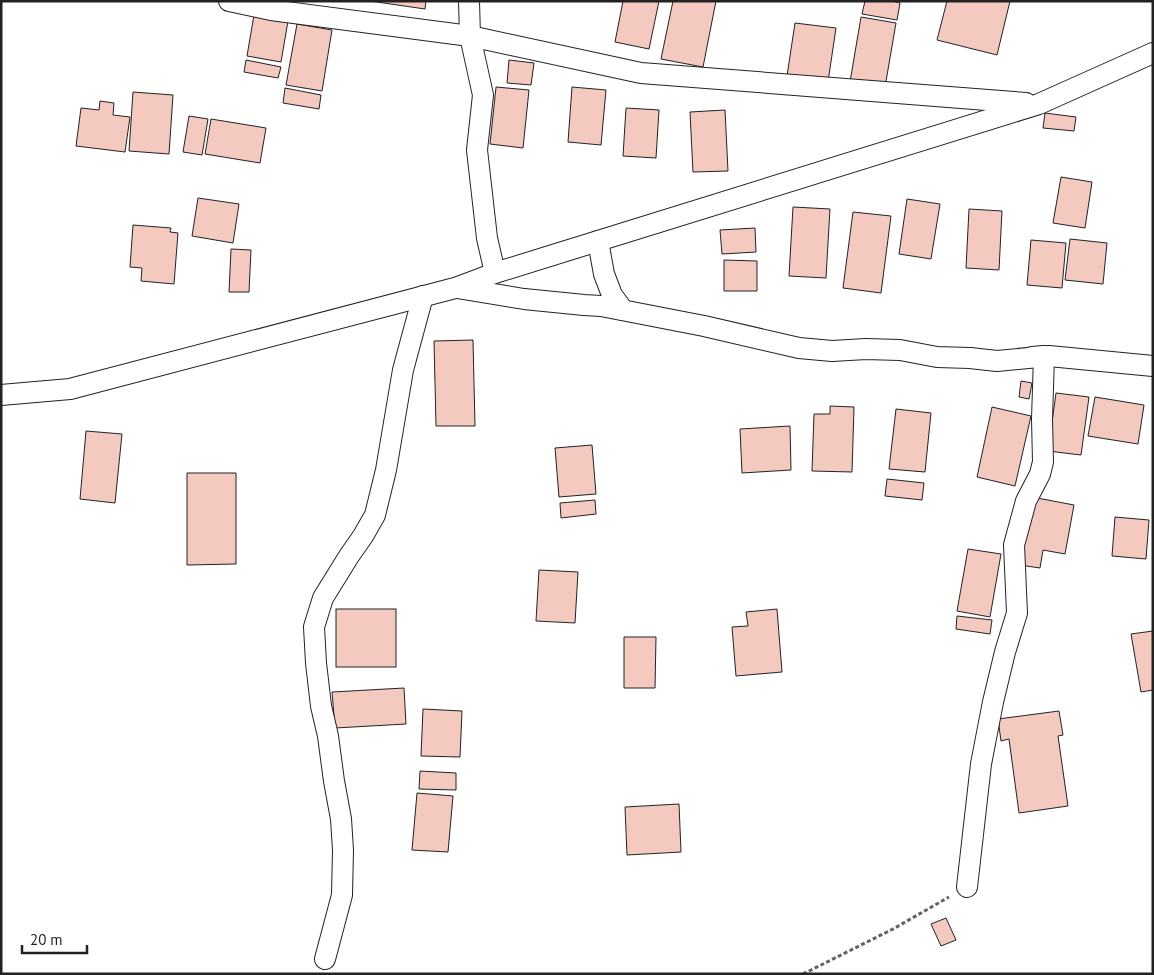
<svg xmlns="http://www.w3.org/2000/svg" width="1154" height="975" font-family="'PT Sans',sans-serif">
	<style>
		.building { fill: #f3c9c0; stroke: #222 }
		.lines { fill: none; stroke-linecap: round; stroke-linejoin: round }
		.street-casing { stroke: #222; stroke-width: 22 }
		.path { stroke: #646464; stroke-width: 3; stroke-dasharray: 4 2.5; stroke-linecap: butt }
		.street { stroke: #fff; stroke-width: 20 }
	</style>
	<rect width="100%" height="100%" fill="#fff"/>
	<!-- building -->
	<g class="building">
		<polygon points="370,1 426,1 425,9"/>
		<polygon points="623,1 659,1 649,49 615,42"/>
		<polygon points="673,1 716,1 703,67 661,59"/>
		<polygon points="865,1 892,1 900,3 897,20 862,14"/>
		<polygon points="947,1 1010,1 997,55 937,40"/>
		<polygon points="254,15 288,21 281,62 247,56"/>
		<polygon points="861,17 896,23 885,87 850,82"/>
		<polygon points="795,23 836,28 828,82 787,76"/>
		<polygon points="297,24 332,30 322,91 286,85"/>
		<polygon points="246,60 281,67 278,78 244,72"/>
		<polygon points="509,60 534,63 531,85 507,83"/>
		<polygon points="496,87 529,90 523,148 490,144"/>
		<polygon points="572,87 606,90 601,145 568,142"/>
		<polygon points="285,88 321,95 319,109 283,103"/>
		<polygon points="133,92 173,95 169,154 129,151"/>
		<polygon points="100,101 114,103 113,115 130,117 125,152 76,146 81,108 99,110"/>
		<polygon points="626,108 659,110 656,158 623,156"/>
		<polygon points="725,110 728,171 693,172 690,112"/>
		<polygon points="1045,113 1076,117 1074,131 1043,128"/>
		<polygon points="189,116 208,119 202,155 183,152"/>
		<polygon points="211,119 266,128 260,163 205,154"/>
		<polygon points="1061,177 1092,182 1085,228 1053,223"/>
		<polygon points="198,198 239,204 233,243 192,236"/>
		<polygon points="907,199 940,204 931,259 899,254"/>
		<polygon points="793,207 830,209 826,278 789,276"/>
		<polygon points="969,209 1002,211 999,270 966,268"/>
		<polygon points="853,212 891,216 881,293 843,288"/>
		<polygon points="133,225 171,228 170,232 178,233 174,284 141,281 142,268 130,267"/>
		<polygon points="755,228 756,252 722,254 720,230"/>
		<polygon points="1070,239 1107,243 1103,284 1065,280"/>
		<polygon points="1031,240 1066,243 1062,288 1027,285"/>
		<polygon points="231,249 251,250 249,292 229,292"/>
		<polygon points="724,260 757,261 757,291 724,291"/>
		<polygon points="473,340 475,426 436,426 434,341"/>
		<polygon points="1021,381 1032,383 1029,399 1019,397"/>
		<polygon points="1056,393 1089,397 1081,455 1048,451"/>
		<polygon points="1095,397 1144,405 1138,444 1088,436"/>
		<polygon points="830,406 854,407 852,472 812,471 814,414 830,414"/>
		<polygon points="992,407 1031,416 1015,486 977,477"/>
		<polygon points="896,409 931,413 925,472 889,469"/>
		<polygon points="790,426 791,470 742,473 740,429"/>
		<polygon points="86,431 122,434 115,503 80,499"/>
		<polygon points="592,445 596,494 559,497 555,448"/>
		<polygon points="187,473 236,473 236,564 187,565"/>
		<polygon points="887,479 924,483 922,500 885,496"/>
		<polygon points="1032,497 1074,505 1065,554 1043,550 1040,568 1020,565"/>
		<polygon points="595,500 596,514 561,518 560,503"/>
		<polygon points="1115,517 1149,520 1146,559 1112,556"/>
		<polygon points="968,549 1001,554 990,617 957,611"/>
		<polygon points="539,570 578,572 575,623 536,621"/>
		<rect x="336" y="609" width="60" height="58"/>
		<polygon points="777,609 782,672 736,676 732,627 748,626 746,612"/>
		<polygon points="957,616 992,620 990,634 956,629"/>
		<polygon points="1153,631 1153,690 1141,692 1131,634"/>
		<polygon points="624,637 656,637 655,688 624,688"/>
		<polygon points="404,688 406,724 335,728 332,692"/>
		<polygon points="423,709 462,711 460,757 421,756"/>
		<polygon points="1059,711 1063,735 1058,736 1068,806 1019,813 1009,739 1001,741 998,719"/>
		<polygon points="420,771 456,773 456,790 419,789"/>
		<polygon points="417,793 453,796 448,852 412,850"/>
		<polygon points="679,804 681,852 627,855 625,807"/>
		<polygon points="946,918 956,940 941,946 931,924"/>
	</g>
	<g class="lines">
		<!-- street casing -->
		<g class="street-casing">
			<g id="street">
				<polyline points="229,1 271,10 470,36 641,73 1026,103"/>
				<polyline points="469,1 470,36 483,95 477,150 487,238 495,273"/>
				<polyline points="598,241 604,274 612,295 623,310"/>
				<polyline points="457,288 524,299 584,305 601,306 704,326 799,348 832,351 866,349 900,350 937,357 970,358 997,361 1049,356 1153,366"/>
				<polyline points="1,395 70,389 455,288 495,273 598,241 1039,104 1153,53"/>
				<polyline points="967,887 981,764 993,702 1005,652 1017,613 1014,545 1026,501 1040,474 1043,462 1042,419 1044,356 1032,357"/>
				<polyline points="325,959 342,895 343,850 341,819 334,781 328,736 321,706 316,663 314,627 323,598 349,556 363,536 375,515 386,470 403,370 423,296"/>
			</g>
		</g>
		<!-- path -->
		<polyline class="path" points="803,974 893,929 949,897"/>
		<!-- street -->
		<use href="#street" class="street"/>
	</g>
	<!-- border -->
	<rect width="1154" height="975" fill="none" stroke="#222222" stroke-width="5"/>
	<!-- scale -->
	<path d="M22 945v8h65v-8" fill="none" stroke="#222222" stroke-width="2.5"/>
	<text x="30" y="945" font-size="15" fill="#222222" stroke="#ffffff" stroke-width="4" paint-order="stroke">20 m</text>
</svg>
